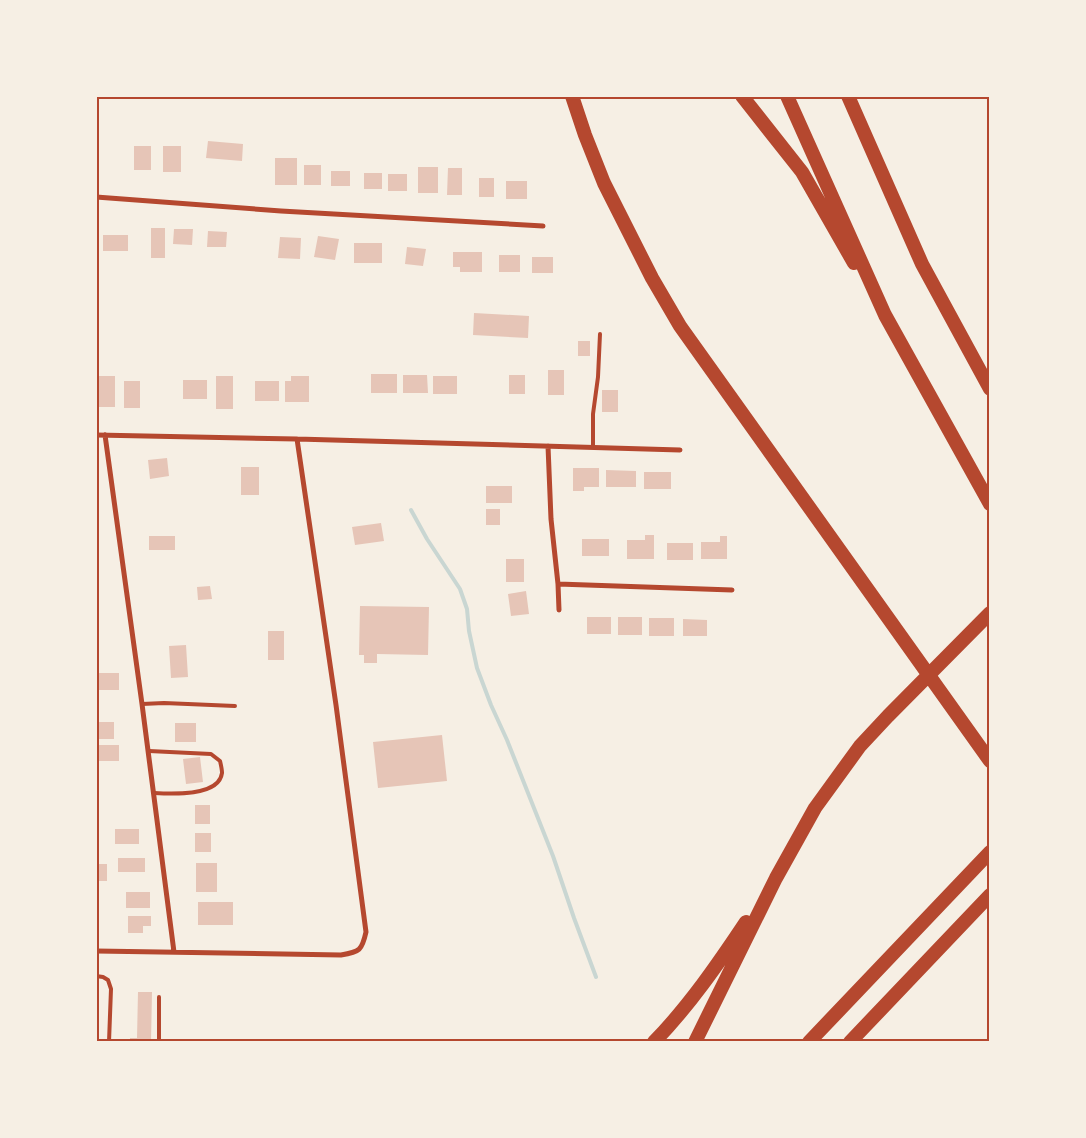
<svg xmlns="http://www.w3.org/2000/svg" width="1086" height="1138" viewBox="0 0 1086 1138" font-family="'Source Sans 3',sans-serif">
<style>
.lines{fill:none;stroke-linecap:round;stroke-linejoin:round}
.stream{stroke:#c9d6d2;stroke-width:4}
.building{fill:#e6c5b7}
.service{stroke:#b5482f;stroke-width:4}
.minor{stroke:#b5482f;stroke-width:5}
.motorway{stroke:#b5482f;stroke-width:14}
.neatline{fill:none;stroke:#b5482f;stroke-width:2}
</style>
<rect width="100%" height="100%" fill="#f6efe4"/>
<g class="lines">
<!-- stream -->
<path class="stream" d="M411,510L427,539L460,589L467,609L469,631L477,668L491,705L507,740L553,856L574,918L596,977"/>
</g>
<!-- building -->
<path class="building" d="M208,141L243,144L242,161L206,158Z
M134,146H151V170H134Z
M163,146H181V172H163Z
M275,158H297V185H275Z
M304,165H321V185H304Z
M418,167H438V193H418Z
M448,168H462V195H447Z
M331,171H350V186H331Z
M364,173H382V189H364Z
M388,174H407V191H388Z
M479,178H494V197H479Z
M506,181H527V199H506Z
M151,228H165V258H151Z
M174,229H193L192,245L173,244Z
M208,231L227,232L226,247H207Z
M103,235H128V251H103Z
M318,236L339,239L335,260L314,257Z
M280,237L301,238L300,259L278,258Z
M354,243H382V263H354Z
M407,247L426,249L423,266L405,264Z
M453,252H482V272H460V267H453Z
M499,255H520V272H499Z
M532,257H553V273H532Z
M474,313L529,316L528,338L473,335Z
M578,341H590V356H578Z
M548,370H564V395H548Z
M371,374H397V393H371Z
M403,375H427L428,393H403Z
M509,375H525V394H509Z
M99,376H115V407H99Z
M216,376H233V409H216Z
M291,376H309V402H285V381H291Z
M433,376H457V394H433Z
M183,380H207V399H183Z
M124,381H140V408H124Z
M255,381H279V401H255Z
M602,390H618V412H602Z
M167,458L169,476L150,479L148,460Z
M241,467H259V495H241Z
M573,468H599V487H584V491H573Z
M606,470L636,471V487H606Z
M644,472H671V489H644Z
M486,486H512V503H486Z
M486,509H500V525H486Z
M381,523L384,541L355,545L352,527Z
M645,535H654V559H627V540H645Z
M149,536H175V550H149Z
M720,536H727V559H701V542H720Z
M582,539H609V556H582Z
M667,543H693V560H667Z
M506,559H524V582H506Z
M210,586L212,599L198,600L197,587Z
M526,591L529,614L511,616L508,594Z
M360,606L429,607L428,655L377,654V663H364V655H359Z
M587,617H611V634H587Z
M618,617H642V635H618Z
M649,618H674V636H649Z
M683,619L707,620V636H683Z
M268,631H284V660H268Z
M186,645L188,677L171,678L169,646Z
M96,673H119V690H97Z
M96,722H114V739H96Z
M175,723H196V742H175Z
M442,735L447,781L378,788L373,742Z
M99,745H119V761H99Z
M200,757L203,782L186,784L183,759Z
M195,805H210V824H195Z
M115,829H139V844H115Z
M195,833H211V852H195Z
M118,858H145V872H118Z
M196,863H217V892H196Z
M96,864H107V881H96Z
M126,892H150V908H126Z
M198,902H233V925H198Z
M128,916H151V926H143V933H128Z
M138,992H152L151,1042H130V1038H137Z"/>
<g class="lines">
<!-- service -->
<path class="service" d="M593,447V414L598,377L600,334
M142,704L164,703L235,706
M149,751L211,754L220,761C221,765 222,770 222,773C219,797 171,794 154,793
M96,976L103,977L108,980L111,989L109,1042
M159,1042V997"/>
<!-- minor -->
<path class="minor" d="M96,197L281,211L543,226
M96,435L297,439L680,450
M105,435L142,704L174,952
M548,446L551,519L558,584L559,610
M558,584L732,590
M96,951L341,955C360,952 362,950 366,932L336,705L297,439"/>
<!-- motorway -->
<path class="motorway" d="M572,96L585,135L604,183L652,278L680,326L990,761
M742,96L802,172L854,263
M787,96L885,315L990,504
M848,96L922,264L990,389
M654,1042C689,1006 718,964 746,922
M695,1042L776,878L815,808L860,746L888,716L990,613
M809,1042L990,852
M850,1042L990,895"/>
</g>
<!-- border -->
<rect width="1086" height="1138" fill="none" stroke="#f6efe4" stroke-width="195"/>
<rect x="98" y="98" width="890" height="942" class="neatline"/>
</svg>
